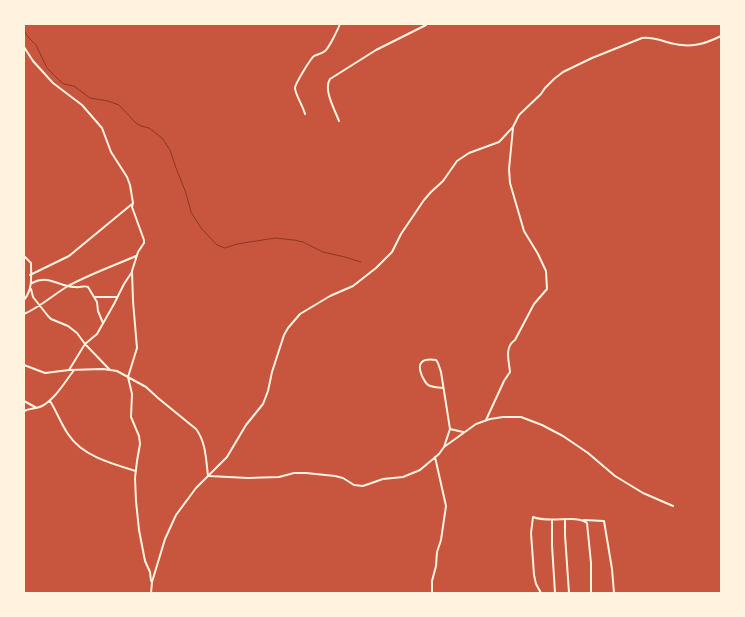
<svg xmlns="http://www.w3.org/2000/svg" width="745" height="617" viewBox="0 0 745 617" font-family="'Work Sans',sans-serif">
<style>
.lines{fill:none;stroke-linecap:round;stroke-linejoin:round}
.stream{stroke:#8f3625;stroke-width:1}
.minor{stroke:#fff3e0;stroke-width:2}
</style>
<rect width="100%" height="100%" fill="#c8553d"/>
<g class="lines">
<!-- stream -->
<path class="stream" d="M24,30L28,37L36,45L47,68L59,80L64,84L74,86L90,98L108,101L119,105L136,123L141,126L149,128L162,138L170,150L176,168L186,193L191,212L201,228L217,245L225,248L237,244L275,238L294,240L303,242L323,252L345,257L361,262"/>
<!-- minor -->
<path class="minor" d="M24,47L33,61L53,83L82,105L102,128L111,152L127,177L130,185L133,203L132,207L144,240V243L138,252L132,271L133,301L137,348L128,377L132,394L131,417L139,436L140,444L137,461L135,478L136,501L139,530L145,561L150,572L151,581
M305,114C303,106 295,94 295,88C295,84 311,58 314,56C317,54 322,54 325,51C329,48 338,29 340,24
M339,121C335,110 323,90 330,79L376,50L426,25V24
M24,256L31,263C31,277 33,289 24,300
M30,275L69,256L132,204
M32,283C49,274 59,287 76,287C80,288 84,285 88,287L97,302L98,311L103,323
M31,289L33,297L48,316L51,319L68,326L77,333L85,344L110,370
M94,297H116
M24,314C40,307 53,295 68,286C90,274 113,266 136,256
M24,365L45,373L69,370L85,344L97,334L114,304L124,284L132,272
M69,370L103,369L117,371L146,387L158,398L196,429C206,442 206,460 208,476
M443,388C438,387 431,388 427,384C425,382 423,378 422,376C416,362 423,358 436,360L438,363L441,372L450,429L444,447
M24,401L35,407
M50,401C57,412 61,424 68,434C82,456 112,464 136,471
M24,411C30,408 36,409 42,406C55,399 65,382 74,370
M486,420L504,381L510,372C509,361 504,347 515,340L534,304L547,289L546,271L538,254L524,231L510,183L509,169L513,128
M450,429L463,432
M209,476L248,478L279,477L294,473H306L335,476L343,478L354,485L363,486L383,479L403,477L420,470L439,454L444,447L476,424L490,419L503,417H521L542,425L563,436L588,453L615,476L643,493L673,506
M552,520V545L555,593
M565,520V535L569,593
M584,520L604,521L612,569L614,593
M151,593L152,582L165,539L176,515L196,488L227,457L246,425L263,404L268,391L272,372L284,335L288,328L300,314L330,296L353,286L376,268L392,252L401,234L424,200L431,192L443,181L457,161L469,153L499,142L513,127L519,115L541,94L545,88L554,79L563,72L592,58L642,38C652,37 660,40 670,43C689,48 703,45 721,36
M432,593V581L436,566L437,552L441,540L446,506L435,457
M541,593L536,584L534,575L531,533L533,517C550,524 576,514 587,523L591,563V593"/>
</g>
<!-- border -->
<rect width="745" height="617" fill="none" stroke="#fff3e0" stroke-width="50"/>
</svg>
